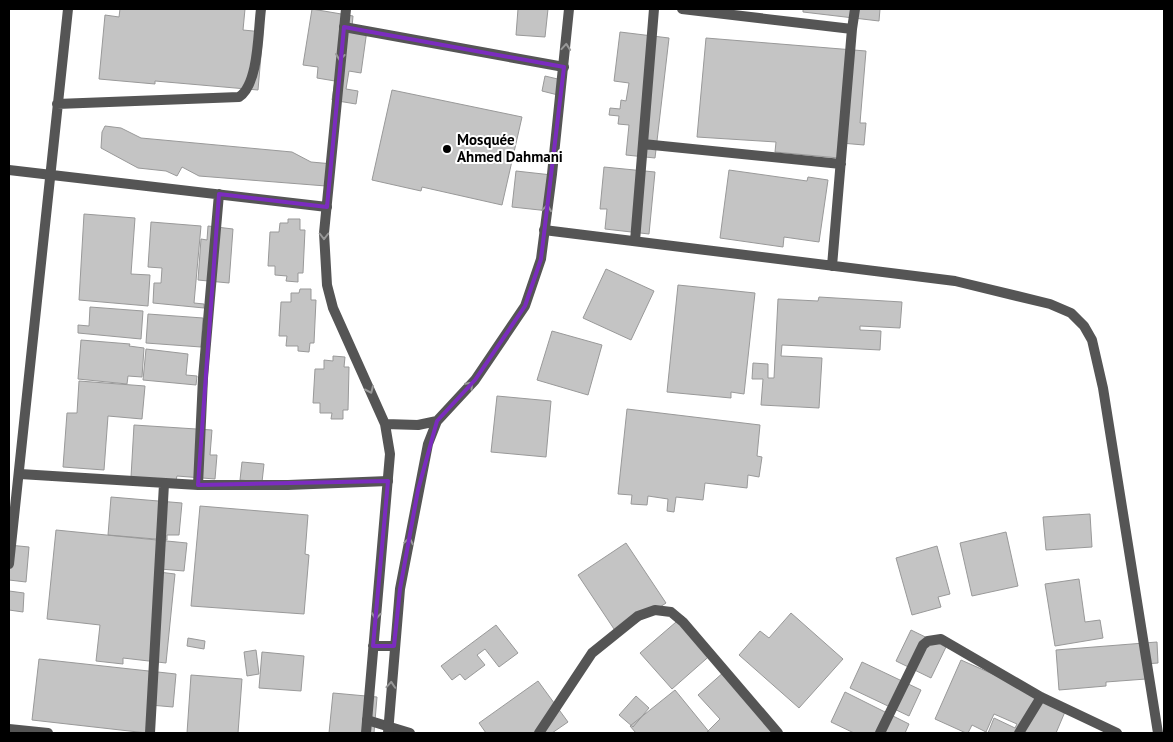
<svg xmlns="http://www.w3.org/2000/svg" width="1173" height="742" viewBox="0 0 1173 742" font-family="'PT Sans',sans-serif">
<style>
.building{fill:#c4c4c4;stroke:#999}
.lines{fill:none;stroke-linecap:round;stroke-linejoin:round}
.minor{stroke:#555;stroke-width:10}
.tertiary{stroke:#555;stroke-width:10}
.oneway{stroke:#999}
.marked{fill:none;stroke:#7b2cbf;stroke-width:4;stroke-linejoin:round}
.poi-dot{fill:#000;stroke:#fff;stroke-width:2}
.labels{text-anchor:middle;stroke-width:4;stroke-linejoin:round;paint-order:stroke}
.poi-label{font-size:15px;font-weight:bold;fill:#000;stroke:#fff;text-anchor:start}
</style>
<rect width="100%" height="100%" fill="#fff"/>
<!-- building -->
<path class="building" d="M120,9H245L243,30L263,32L258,90L155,81V84L99,79L105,15L119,17Z
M312,9L353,16L352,27L367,30L361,73L349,71L346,89L358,91L356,104L332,100L335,81L317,78L318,67L303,65Z
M518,9H548L545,37L516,35Z
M803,9H880L879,21L803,12Z
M620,32L669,38L655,158L626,155L629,125L618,124L619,116L609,115L610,108L620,109L621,100L626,101L629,83L614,81Z
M706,38L866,51L860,123H866L864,145L841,143L839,158L775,152L776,142L697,137Z
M545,76L562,80L558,95L542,91Z
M392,90L522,117L502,205L422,187L421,191L372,180Z
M105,126L121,128L141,138L292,152L311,162L333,164L326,186L199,176L182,167L177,176L166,171L138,168L101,148L102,132Z
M604,167L655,172L649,234L605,229L607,209H600Z
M729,170L807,181L808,177L828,180L819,242L784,237L783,247L720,238Z
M516,171L552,175L549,211L512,207Z
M84,214L135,218L131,274L150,275L148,306L79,300Z
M288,219H300V230H305L303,273H298V282L286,281L287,276L275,275V266H268L270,232H279L280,223H288Z
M151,222L201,226L194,303L204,304V308L153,303L154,283H161L162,268L148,267Z
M208,226L233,229L229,283L198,280L201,239L207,240Z
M606,269L654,291L631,340L583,318Z
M678,285L755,293L744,394L731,392V398L667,392Z
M300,289H311V300H316L314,343H310L309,352L298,351V346H286L287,336H279L281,302H291V293H299Z
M819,297L902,302L900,328L860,326V330L881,331L880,350L782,345L781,356L822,358L819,408L761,405L763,379H752L753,363L768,364V378H774L778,299L818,301Z
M90,307L143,311L141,339L78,333V325L89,326Z
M148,314L203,318L201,347L146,343Z
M552,331L602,345L588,395L537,380Z
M81,340L130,344L129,346L144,348L142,377L128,376L127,384L78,379Z
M146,349L188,354L186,375L197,376L196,385L143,380Z
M333,356L345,357L344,367H349L348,410H343V419H331L332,413H320V403H313L315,369H324V360L333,361Z
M79,381L145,386L142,419L108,416L104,470L63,467L67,413H77Z
M497,396L551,401L546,457L491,452Z
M627,409L760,425L757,456L762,457L759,477L748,475L747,488L705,483L703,500L676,497L674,512L667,511L668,499L648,496L647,505L631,504L632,495L618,494Z
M134,425L212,430L210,455H217L215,479L177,476L176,480L131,477Z
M242,462L264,464L262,482L240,480Z
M111,497L182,503L179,535H167V540L108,535Z
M200,506L308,515L305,554L309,555L304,614L191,606Z
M1090,514L1092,547L1046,550L1043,517Z
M56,530L187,543L184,571L160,569L159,572L175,574L166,663L123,658V664L96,661L100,625L47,619Z
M1006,532L1018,586L972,596L960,543Z
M626,543L666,603L618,635L578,575Z
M9,545L29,547L26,582L9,580Z
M937,546L950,594L938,597L941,607L912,615L896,558Z
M1079,579L1085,622L1100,620L1103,638L1055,646L1045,584Z
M9,591L24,593L23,612L9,610Z
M791,613L843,659L799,708L739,655L760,631L769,638Z
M683,616L714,652L672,689L640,653Z
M496,625L518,653L499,667L485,649L477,655L485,665L465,680L460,674L452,680L441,666Z
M911,630L946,647L931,678L896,661Z
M188,638L205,641L204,649L187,646Z
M1157,642L1158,663L1145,664L1146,679L1106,682V686L1059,690L1056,650Z
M256,650L259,674L247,676L244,652Z
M262,652L304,656L301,691L259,688Z
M39,659L176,674L173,707L150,705L147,733L32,720Z
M961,660L1067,707L1056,733H988L994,718L1015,728L1017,724L994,714L986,732L972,725L968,733H966L935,719Z
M862,662L921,690L909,716L850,688Z
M725,671L782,733H708L707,732L720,719L698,695Z
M191,675L242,679L238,733H187Z
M538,681L568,722L552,733H486L479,723Z
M675,690L710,733H636L630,726Z
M845,692L909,724L905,733H854L831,722Z
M333,693L377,697L374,733H329Z
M636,696L649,708L633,727L619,715Z"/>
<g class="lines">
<!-- minor -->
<path class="minor" d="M682,9L852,29L832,266
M344,27L564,67
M852,29L855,9
M57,104L239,97C259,84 258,31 261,9
M643,144L841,164
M9,170L327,207
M544,230L955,281L1050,304L1071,313L1084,326L1092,340L1103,388L1158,733
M635,241L654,9
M20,474L198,485H288L388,481
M198,485L203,378L219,194
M9,564L68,9
M367,720L410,733
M9,729L48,733
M150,733L164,484
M539,733L592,653L638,616L655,610L671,612L683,622L778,733
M880,733L923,645L928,641L941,639L1041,697L1117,733
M1019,733L1041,697"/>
<!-- tertiary -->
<path class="tertiary" d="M346,9L324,233L327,285L333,308L385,424L390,454L366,733
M385,424L418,425L437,421
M373,646H394
M388,733L400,589L428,444L437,421L475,380L525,306L541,259L552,174L569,9"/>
</g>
<!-- one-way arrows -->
<defs><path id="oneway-chevron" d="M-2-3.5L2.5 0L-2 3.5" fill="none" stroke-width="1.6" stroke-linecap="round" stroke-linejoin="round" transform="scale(1.25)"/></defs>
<g class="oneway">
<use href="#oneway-chevron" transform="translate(566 47) rotate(-85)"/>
<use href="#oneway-chevron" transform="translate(340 57) rotate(97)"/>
<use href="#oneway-chevron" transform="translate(547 208) rotate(-82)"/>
<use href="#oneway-chevron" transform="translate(324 236) rotate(90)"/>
<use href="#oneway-chevron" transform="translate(470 385) rotate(-47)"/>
<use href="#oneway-chevron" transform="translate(370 390) rotate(66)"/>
<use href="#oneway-chevron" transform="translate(409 541) rotate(-79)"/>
<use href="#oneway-chevron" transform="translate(376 616) rotate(95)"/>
<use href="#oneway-chevron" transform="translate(391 685) rotate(-86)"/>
</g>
<!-- marked area -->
<path class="marked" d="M344,27L564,67L541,259L525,306L475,380L437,421L418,490L400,589L394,646H373L388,481L198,485L219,194L327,207Z"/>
<!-- markers -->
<circle class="poi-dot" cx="447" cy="149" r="5"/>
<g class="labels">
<!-- poi labels -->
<g class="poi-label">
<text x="457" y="145">Mosquée<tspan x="457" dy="17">Ahmed Dahmani</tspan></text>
</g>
</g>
<!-- border -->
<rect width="1173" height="742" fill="none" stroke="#000000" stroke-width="20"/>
</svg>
